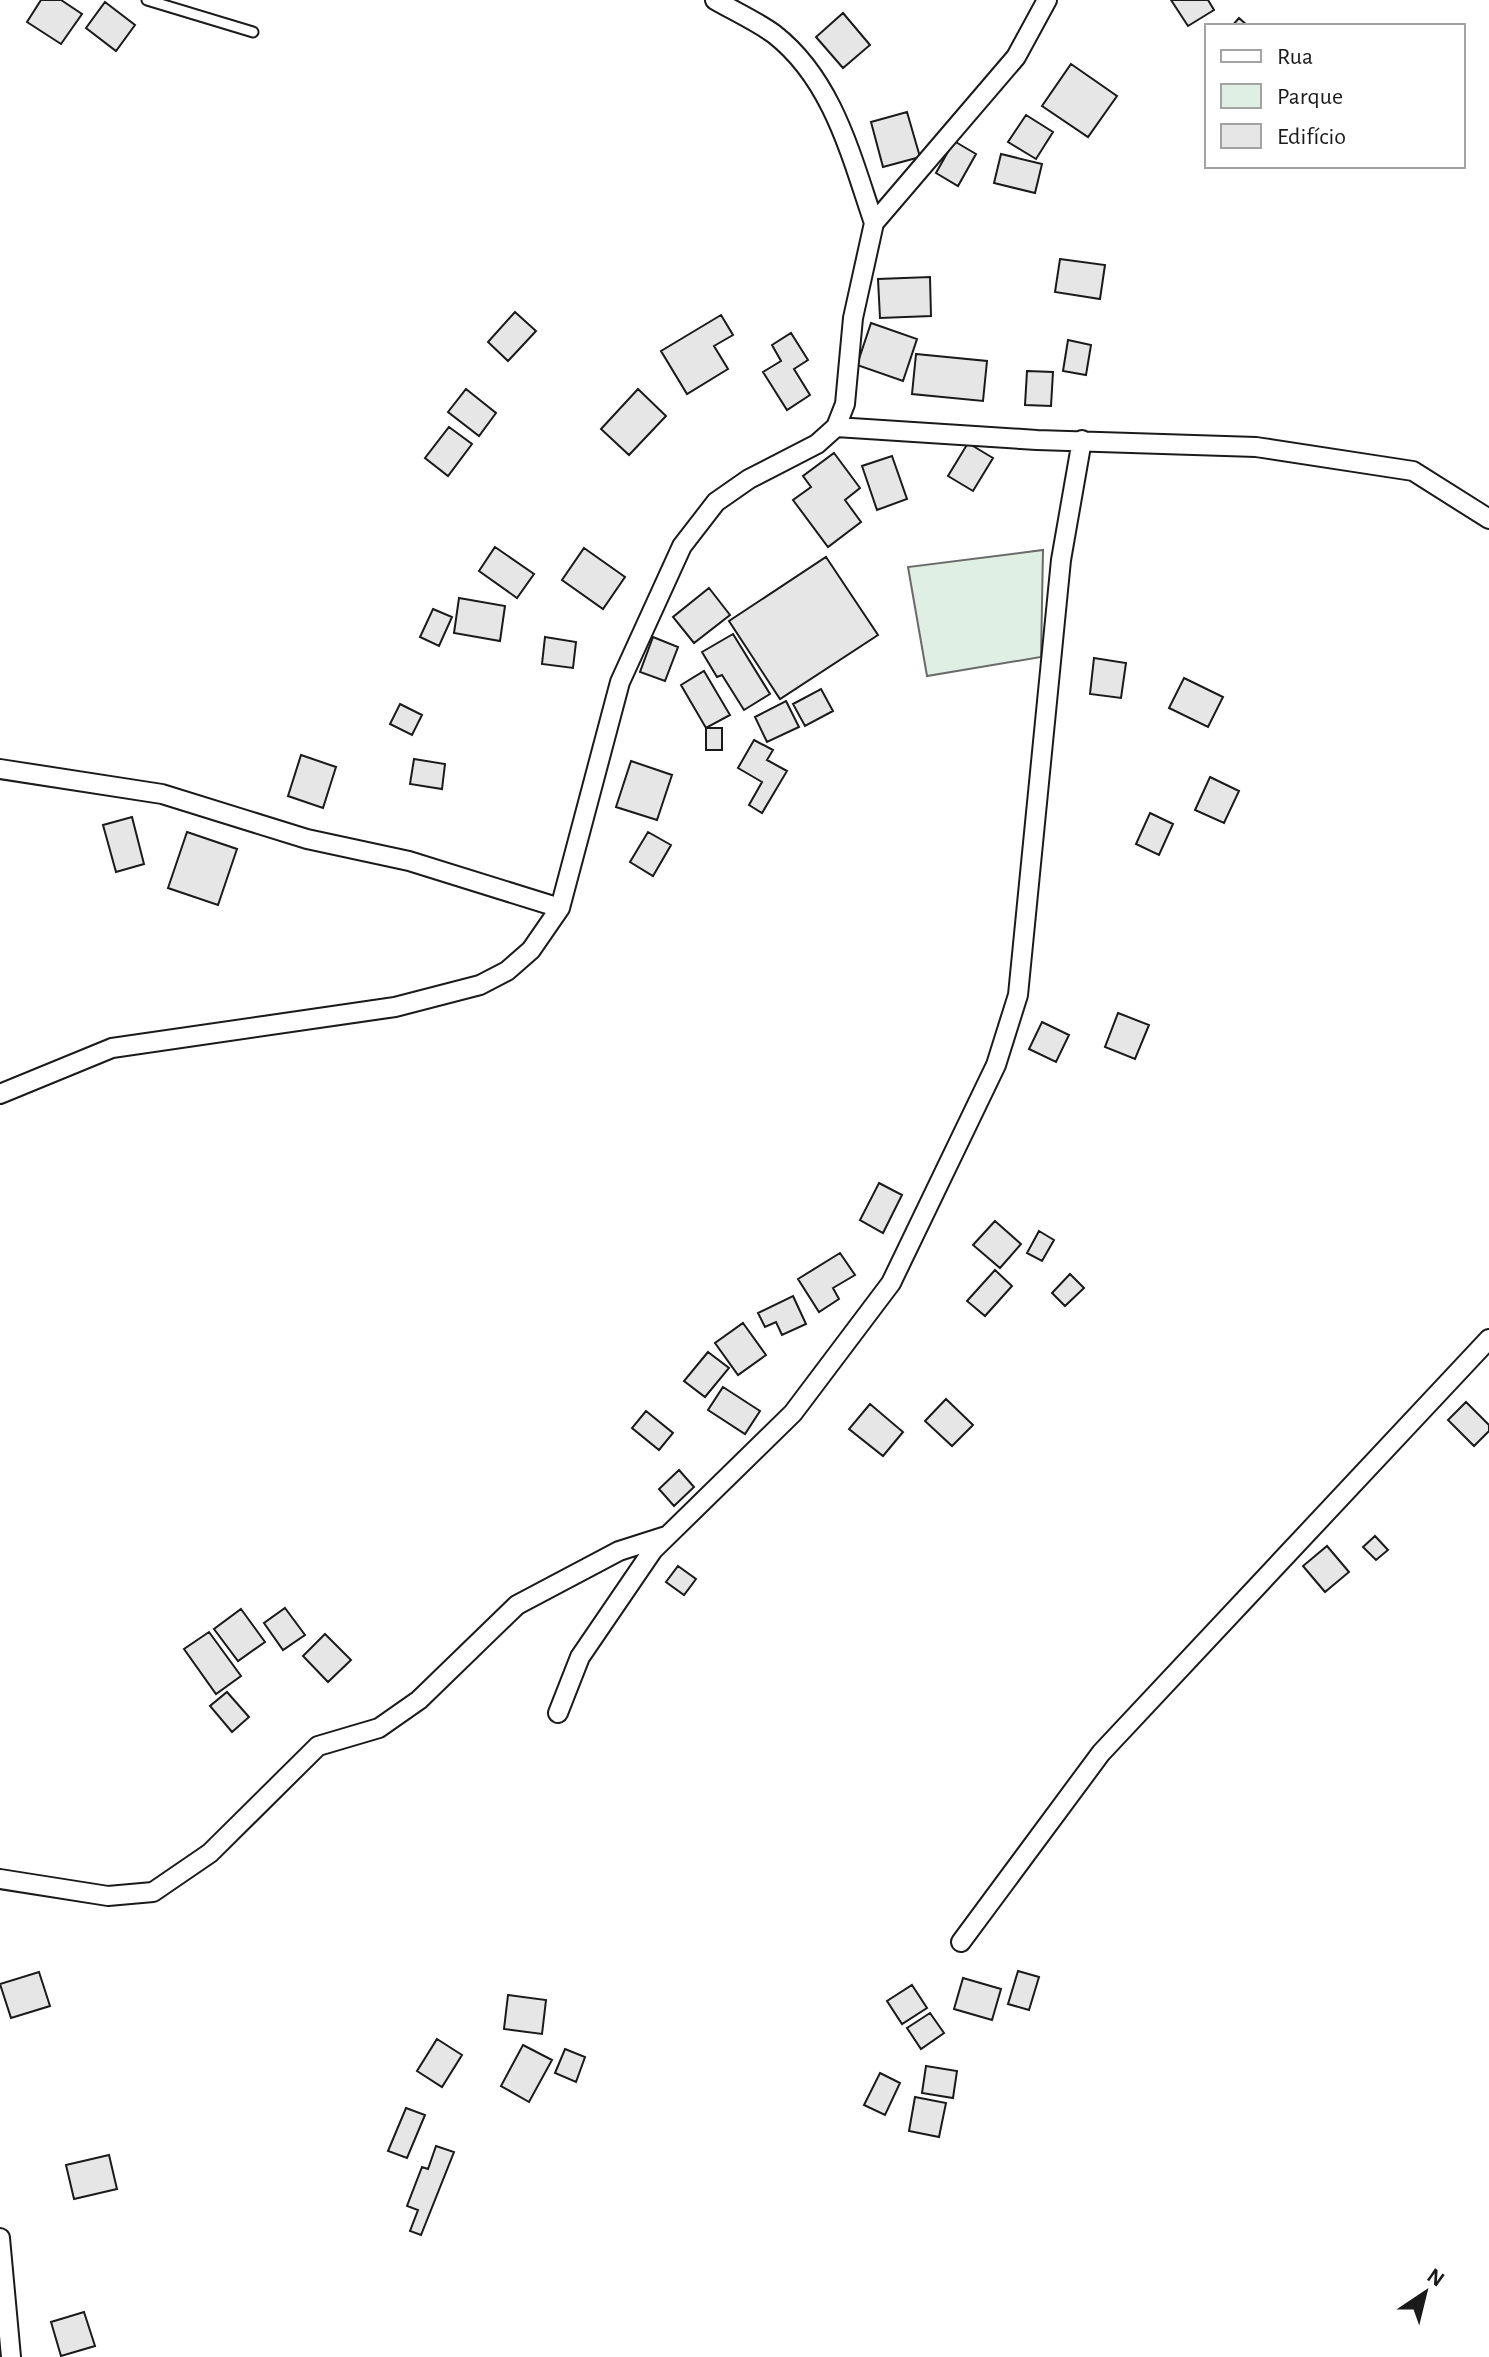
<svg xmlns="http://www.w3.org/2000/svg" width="1489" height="2357" viewBox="0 0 1489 2357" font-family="'Alegreya Sans',sans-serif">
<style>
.green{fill:#e0efe3;stroke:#6a6a6a;stroke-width:2}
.building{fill:#e6e6e6;stroke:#1a1a1a;stroke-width:2}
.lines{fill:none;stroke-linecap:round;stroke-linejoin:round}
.lane-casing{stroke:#1a1a1a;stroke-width:13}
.street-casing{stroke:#1a1a1a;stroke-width:22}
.lane{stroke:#fff;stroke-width:9}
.street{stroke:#fff;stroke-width:18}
</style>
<rect width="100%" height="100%" fill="#fff"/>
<!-- green -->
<path class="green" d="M1043,550L1041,657L927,676L908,567Z"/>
<!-- building -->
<path class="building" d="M41,0H61L82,14L61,44L27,22Z
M1171,0H1208L1214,10L1188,26Z
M105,2L135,25L116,51L86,28Z
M843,13L870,45L843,68L816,37Z
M1239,18L1248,26H1232Z
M1071,64L1117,96L1088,137L1042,106Z
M907,112L920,157L883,167L871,122Z
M1026,115L1053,132L1036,159L1008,142Z
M954,141L976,154L958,186L936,173Z
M1001,154L1042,164L1035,193L994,183Z
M1060,259L1105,265L1100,299L1055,292Z
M930,277L931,316L880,318L878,279Z
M515,312L536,331L508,361L488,342Z
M721,315L733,335L714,346L728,369L687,394L661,351Z
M871,323L917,339L903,381L857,365Z
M791,333L808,360L794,369L810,395L787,410L763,372L781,361L772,345Z
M1068,340L1091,345L1086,375L1063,371Z
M916,354L987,361L983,401L912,394Z
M1027,371L1053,372L1051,406L1025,405Z
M466,389L496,413L479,436L448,412Z
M638,389L666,416L629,455L601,429Z
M449,427L472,444L448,476L425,458Z
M968,443L993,458L973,491L948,476Z
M834,453L860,488L845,500L861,522L828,547L793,500L811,487L803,476Z
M892,456L907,499L877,510L862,466Z
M495,547L534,574L517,598L479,571Z
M584,548L625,577L603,609L562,580Z
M826,557L878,635L780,699L729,621Z
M709,588L730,615L694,643L673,617Z
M459,598L505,606L500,641L454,633Z
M433,609L452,617L439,646L420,637Z
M733,634L770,694L744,710L722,675L717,677L702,652Z
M545,637L576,642L573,668L542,664Z
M653,637L678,647L665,681L640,672Z
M1094,658L1126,663L1121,698L1090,694Z
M704,671L730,715L706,728L681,685Z
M1184,678L1223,697L1208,727L1169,708Z
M821,689L833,711L805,726L793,704Z
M786,701L799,727L767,742L755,717Z
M400,704L422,715L412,735L390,724Z
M706,728H722V750H706Z
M754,740L773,750L767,760L787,771L762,813L749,805L762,782L738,768Z
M301,755L336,767L323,808L288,796Z
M414,759L445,764L442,789L410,784Z
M631,761L672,775L657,820L616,807Z
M1210,777L1239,791L1224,823L1195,810Z
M1150,813L1173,824L1159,855L1136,844Z
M132,817L144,864L116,872L103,825Z
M187,832L237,849L218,905L168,888Z
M648,832L671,845L653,876L630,862Z
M1118,1013L1149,1025L1135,1059L1105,1047Z
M1042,1022L1069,1035L1056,1062L1029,1049Z
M879,1183L902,1195L883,1233L860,1220Z
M995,1221L1021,1244L1000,1268L973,1245Z
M1039,1231L1054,1240L1042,1261L1027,1253Z
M840,1253L855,1275L833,1288L839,1299L819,1312L798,1279Z
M995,1270L1012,1286L985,1316L967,1301Z
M1070,1274L1084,1288L1065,1306L1052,1293Z
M793,1296L806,1324L782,1335L776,1322L765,1327L758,1313Z
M743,1323L766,1355L738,1375L715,1343Z
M708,1352L729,1368L705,1397L684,1381Z
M723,1387L760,1411L745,1434L708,1410Z
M946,1399L973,1425L952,1446L925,1421Z
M1466,1402L1489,1425V1431L1474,1446L1448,1420Z
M870,1404L903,1432L883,1456L849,1429Z
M646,1411L673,1433L659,1450L632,1428Z
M679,1470L694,1487L674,1506L659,1489Z
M1375,1536L1388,1550L1376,1560L1363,1547Z
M1327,1546L1349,1572L1325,1592L1303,1566Z
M678,1566L696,1579L684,1595L666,1582Z
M285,1608L305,1635L283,1650L264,1623Z
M241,1609L265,1642L238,1661L214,1629Z
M209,1632L241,1676L216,1694L184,1649Z
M325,1634L351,1660L328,1682L303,1656Z
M227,1692L249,1717L232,1732L210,1706Z
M1018,1971L1039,1977L1029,2010L1008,2004Z
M39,1972L50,2006L11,2018L0,1984Z
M963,1978L1001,1989L992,2020L954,2009Z
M912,1985L927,2008L902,2024L887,2001Z
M508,1995L546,2000L542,2034L504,2029Z
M930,2013L944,2033L921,2049L907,2028Z
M437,2039L462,2055L442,2087L417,2071Z
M523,2045L552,2060L529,2102L501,2086Z
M565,2049L585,2057L576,2082L555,2073Z
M926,2066L957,2071L953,2098L922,2093Z
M880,2073L900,2083L885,2115L864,2105Z
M915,2097L946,2103L939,2137L909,2131Z
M406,2108L425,2115L407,2158L388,2151Z
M436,2146L454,2152L421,2235L410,2231L418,2210L407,2206L422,2167L428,2169Z
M109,2155L117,2189L74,2199L66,2165Z
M84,2312L95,2346L61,2356L51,2322Z"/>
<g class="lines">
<defs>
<path id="lane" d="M147,0L253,32"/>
<path id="street" d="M715,0C734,11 756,21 774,34C833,80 851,156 874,223
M836,427L1037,440L1256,447L1413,471L1489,519
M0,769L162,794L307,839L409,861L560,908
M0,1094L112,1048L395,1007L480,985L507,971L531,950L560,908L620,682L682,546L716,502L749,479L817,444L836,427L845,404L853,318L874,223L1016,57L1047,0
M558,1713L580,1657L653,1550L793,1413L891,1283L996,1065L1018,995L1061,560L1082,440
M0,1879L108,1896L153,1892L210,1853L318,1746L379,1728L419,1700L517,1605L619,1551L666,1536
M961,1942L1101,1753L1489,1339
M0,2238L11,2357"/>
</defs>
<!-- lane casing -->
<use href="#lane" class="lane-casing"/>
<!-- street casing -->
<use href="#street" class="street-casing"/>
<!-- lane -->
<use href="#lane" class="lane"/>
<!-- street -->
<use href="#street" class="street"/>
</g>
<!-- legend -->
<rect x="1205" y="24" width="260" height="144" fill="#ffffff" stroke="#a3a3a3" stroke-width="2"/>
<rect x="1221" y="50" width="40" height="12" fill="#ffffff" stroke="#a3a3a3" stroke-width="2"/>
<text x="1277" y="64" font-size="24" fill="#1a1a1a">Rua</text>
<rect x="1221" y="84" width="40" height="24" fill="#e0efe3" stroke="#a3a3a3" stroke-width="2"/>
<text x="1277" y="104" font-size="24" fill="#1a1a1a">Parque</text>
<rect x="1221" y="124" width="40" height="24" fill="#e6e6e6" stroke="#a3a3a3" stroke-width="2"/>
<text x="1277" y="144" font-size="24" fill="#1a1a1a">Edifício</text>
<!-- north arrow -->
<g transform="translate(1425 2293) rotate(35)" stroke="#ffffff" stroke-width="6" paint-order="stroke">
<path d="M0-6L14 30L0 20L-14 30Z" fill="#1a1a1a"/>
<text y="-12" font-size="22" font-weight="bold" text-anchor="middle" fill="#1a1a1a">N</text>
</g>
</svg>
